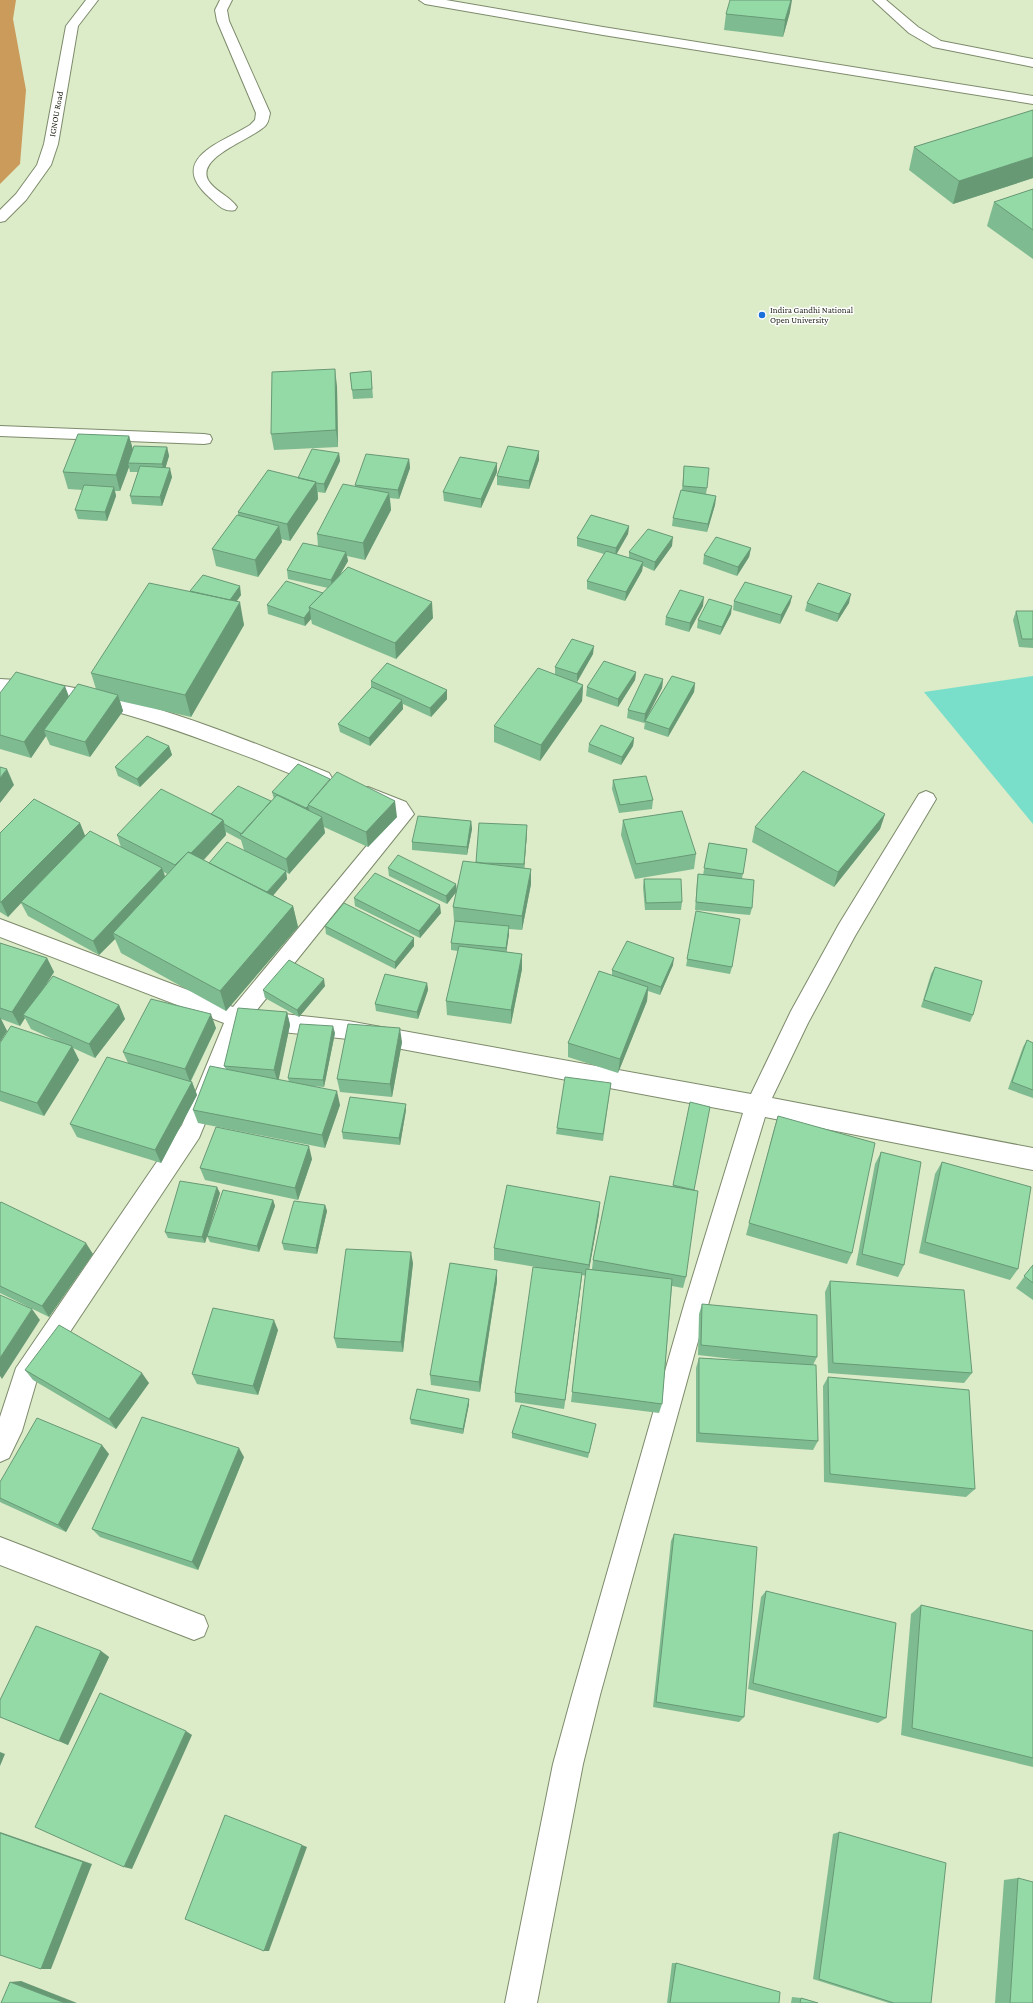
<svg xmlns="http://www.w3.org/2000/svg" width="1033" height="2003" viewBox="0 0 1033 2003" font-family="'Crimson Pro',serif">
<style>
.forest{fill:#ca9b5a}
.water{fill:#7adfca}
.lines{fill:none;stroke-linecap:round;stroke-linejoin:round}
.service-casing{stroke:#7d8b6b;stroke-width:2}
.minor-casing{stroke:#7d8b6b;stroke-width:2}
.tertiary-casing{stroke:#7d8b6b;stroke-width:2}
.service{fill:#fff;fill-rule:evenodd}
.minor{fill:#fff;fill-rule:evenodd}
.tertiary{fill:#fff;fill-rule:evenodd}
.wall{fill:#7fbb90;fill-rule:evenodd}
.shaded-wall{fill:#689975}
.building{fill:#94daa7;stroke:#689975}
.poi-dot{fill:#1b70da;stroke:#fff;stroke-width:1.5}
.labels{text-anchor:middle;stroke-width:3;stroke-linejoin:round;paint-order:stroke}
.far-street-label{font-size:9px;fill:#23281b;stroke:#fff}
.far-poi-label{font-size:9px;fill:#23281b;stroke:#fff;text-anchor:start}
</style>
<rect width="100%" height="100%" fill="#dcebc8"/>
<!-- forest -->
<path class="forest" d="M0,0H16L13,19L26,90L20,164L0,184Z"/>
<!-- water -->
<path class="water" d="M1033,676V824L924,692Z"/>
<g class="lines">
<defs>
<path id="service" d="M220,0H232L227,10L229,21L270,113C269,117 269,121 266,125C254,139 196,156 208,180C214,191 230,196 237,207L235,210C224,213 217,204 209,197C167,159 221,143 250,125L255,120L256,113L217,21L215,10Z
M419,0H446L603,27L1033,96V104L603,35L425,4Z"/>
<path id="minor" d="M873,0H886L918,27L941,41L1033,59V67L933,47L909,33Z
M0,426L204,434L210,435L212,439L210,443L204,444L0,436Z
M0,679C110,683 227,732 329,773L332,778L329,783L322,785C299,778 277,768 254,759C172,728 89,696 0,693Z
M368,787L406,802L414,814L256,1011L348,1021L751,1094L791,1011L839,924L919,794L926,791L933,794L936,799L855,936L808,1023L772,1098L1033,1148V1170L765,1117L708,1305L600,1695L583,1764L537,2003H505L553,1764L572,1695L684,1305L743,1113L348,1039L244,1028L199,1138L36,1383L22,1431L9,1458L0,1462V1417L16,1368L182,1125L224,1023L0,937V919L233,1007L393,814L361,800L358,795L361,790Z
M0,1537L204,1616L208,1626L204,1636L194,1640L0,1565Z"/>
<path id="tertiary" d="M86,0H98L78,26L58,144L51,165L26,200L5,221L0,222V210L16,194L37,165L44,144L66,26Z"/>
</defs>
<!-- service casing -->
<use href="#service" class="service-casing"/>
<!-- minor casing -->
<use href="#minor" class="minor-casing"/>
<!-- tertiary casing -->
<use href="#tertiary" class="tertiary-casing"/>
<!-- service -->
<use href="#service" class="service"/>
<!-- minor -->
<use href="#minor" class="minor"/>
<!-- tertiary -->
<use href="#tertiary" class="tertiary"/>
</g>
<!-- wall -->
<path class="wall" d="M790,12L783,37L724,30L726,14Z
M1033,110V178L953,204L909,170L914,147Z
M1033,189V259L987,226L994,202Z
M371,371L373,398L353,399L350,373Z
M337,386L338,447L274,450L271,434Z
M129,436L133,450L167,447L169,456L165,468L172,477L162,506L132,504L130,496L138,472H130L129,467L120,491H115L116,496L107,521L78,519L75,510L83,490L68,489L63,472Z
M339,453L340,461L325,493L318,492V499L290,541L281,539L282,542L258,577L216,566L212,549L238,515V512L298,478Z
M409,459L410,468L399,499L390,498L391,510L365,560L347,556L348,561L339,577L433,618L396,659L312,624L311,619L305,626L268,614L267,605L323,593L328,588L288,579L287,570L318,546L317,534L355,487V485Z
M539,460L529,489L497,485V476Z
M684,466L707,488L706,494L716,496L715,505L707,532L672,526L673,518L682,490Z
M497,472L481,508L444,501L443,492Z
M629,526L628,534L616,554L629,558V552L672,546L654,571L643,566L642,571L625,601L587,589V581L604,554L577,546V538Z
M751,548L749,557L737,576L703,564L704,555Z
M190,591L241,595L237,601L244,625L191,717L120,701L123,711L90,757L50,745L46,736L31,758L0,749V693L69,697L96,689L91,673Z
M792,596L790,604L780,624L733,610L734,601Z
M807,603H849L837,622L805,611Z
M703,606L689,632L665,625L666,617Z
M1016,611H1033V648L1019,647L1013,620Z
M731,614L720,635L697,628L698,620Z
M593,654L577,682L583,685L582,701L540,761L494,742V726L555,674V667Z
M636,672L635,680L618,707L586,696L587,687Z
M663,679L662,688L647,717L695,683L694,692L668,737L644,729L645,722L644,723L627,718L628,710Z
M371,681L447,699L431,717L403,704V709L370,746L340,732L338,724L371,688Z
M634,738L633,746L621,765L588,752L589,744Z
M169,746L172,755L140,787L118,776L115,767Z
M613,780L653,800L652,809L619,813L612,789Z
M272,792L397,817L368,847L324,827L325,833L289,874L286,872L287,879L273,895L293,906L298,927L226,1011L121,953L115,939L99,955L28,916L21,903L8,917L0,912V833L80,823L85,836L121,847L117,835L211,814L271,801L274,799ZM226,832L241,840L244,850L209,863L204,860L226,835ZM164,872L167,874L165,876Z
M885,814L880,829L834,887L752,842L755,827Z
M623,820L696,854L694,869L635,879L621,835Z
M471,821L472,829L467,855L412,850V842Z
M527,833L524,868L531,884L522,930L509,929V934L506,952L522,954V969L511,1024L447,1015L446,1001L458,951L451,950V943L455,922L454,921L453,907L456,892L447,904L389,876L388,868L457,890L476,862Z
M709,843L747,849L742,879L752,908L750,915L695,910L697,882L698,874L703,875Z
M644,879L682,902L681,910H645L643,887Z
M354,898L441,913L420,938L355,906Z
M696,911L732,967L730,974L686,966Z
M325,926L414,938V946L395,969L326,934Z
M0,943L47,958L54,972L42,991L119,1005L125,1019L95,1058L73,1048L79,1060L44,1116L0,1101V1043L59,1042L31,1029L25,1018L20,1026L1,1019L7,1031L0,1042Z
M673,965L660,995L648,991L647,1001L618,1073L568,1057V1043L612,975V970Z
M935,967L973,1015L970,1022L921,1007L931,974Z
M427,983L428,990L418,1019L376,1011L375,1004Z
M325,986L299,1017L265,998L263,990Z
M287,1012L290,1025L278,1080L289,1082L288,1078L335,1033L324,1087L311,1086L340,1105L325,1148L198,1123L193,1110L226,1069L224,1066Z
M216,1028L191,1081L192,1082L197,1095L161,1163L77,1137L70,1124L128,1063L123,1052Z
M1027,1040L1033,1043V1098L1008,1089L1023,1047Z
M402,1042L392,1097L340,1092L337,1079Z
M611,1083L603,1141L556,1134L557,1128Z
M406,1110L400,1145L343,1139L342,1132Z
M778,1116L852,1253L847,1264L746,1235L774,1129Z
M881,1152L904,1265L898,1277L856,1265L875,1164Z
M312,1159L298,1200L205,1180L200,1168Z
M942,1162L1018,1269L1010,1280L919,1253L935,1174Z
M673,1185L694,1190L686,1277L683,1288L672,1286L662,1404L659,1413L571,1402L586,1276L582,1275L564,1409L515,1402V1393L536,1267L494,1260V1248L599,1214L589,1269H592L593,1260L672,1187Z
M220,1193L205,1243L168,1238L165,1232Z
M273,1200L275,1206L259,1252L210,1242L207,1236Z
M0,1203L93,1254L49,1317L0,1293Z
M325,1205L327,1211L317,1254L284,1250L282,1243Z
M413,1263L403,1352L337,1348L334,1338Z
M1033,1265V1300L1016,1288Z
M497,1281L480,1392L431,1385L430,1375Z
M830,1281L972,1373L964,1383L828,1373L825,1292Z
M702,1304L817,1357L813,1365L818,1441L813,1450L696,1442V1368L699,1358L750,1361L698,1355L699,1314Z
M278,1330L258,1395L197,1384L192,1374Z
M25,1370L149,1383L116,1429L33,1380Z
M828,1377L975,1489L966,1497L824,1482L823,1386Z
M469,1399V1404L463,1434L411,1424L410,1419Z
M595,1429L588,1458L512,1438V1433Z
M109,1454L66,1532L2,1503L0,1502V1482Z
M244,1457L198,1570L100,1537L92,1529Z
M674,1534L744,1717L739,1722L653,1707L671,1541Z
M766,1591L886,1718L878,1723L748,1689L761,1597Z
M921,1605L1033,1631V1767L901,1735L911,1614Z
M101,1651L109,1657L68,1745L0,1717V1700Z
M839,1832L931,2003H889L813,1979L833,1834Z
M1018,1878L1033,2003H995L1004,1880Z
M672,1963H676L779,2003H667Z
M792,1997L801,1998L818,2003H791Z"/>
<!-- shaded-wall -->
<path class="shaded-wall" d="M791,0H792L790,12L783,37L785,20Z
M1033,157V178L953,204L959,181Z
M335,369L337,386L338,447L336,430Z
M129,436L134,453L128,463L129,467L120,491L116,475Z
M167,447L169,456L164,473L162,464Z
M539,451V460L529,489V481Z
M339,453L340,461L325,493L324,484Z
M409,459L410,468L399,499L398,490Z
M497,463V472L481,508V499Z
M170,468L172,477L162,506L160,497Z
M316,482L318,499L290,541L287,524Z
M114,487L116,496L107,521L105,512Z
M389,493L391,510L365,560L363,543Z
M716,496L715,505L707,532L708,524Z
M279,526L282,542L258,577L255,560Z
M629,526L628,534L615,557L616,548Z
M673,537L672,546L654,571L655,562Z
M751,548L749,557L737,576L738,567Z
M346,552L348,561L332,588L331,580Z
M643,562L642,571L625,601L626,592Z
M240,586L241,595L224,618L222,609Z
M851,594L849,603L837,622L839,614Z
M792,596L790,604L780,624L781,615Z
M704,597L703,606L689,632L690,623Z
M240,602L244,625L191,717L185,695Z
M432,602L433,618L396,659L395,643Z
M732,606L731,614L720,635L722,627Z
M310,610L311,619L305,626L304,618Z
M594,646L593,654L577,682V674Z
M636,672L635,680L618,707V699Z
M663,679L662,688L644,723L645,714Z
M695,683L694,692L668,737L669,729Z
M583,685L582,701L540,761L541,745Z
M65,686L71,702L44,730L46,736L31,758L24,742Z
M447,690V699L431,717L430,708Z
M118,695L123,711L90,757L85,742Z
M402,700L403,709L370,746L369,738Z
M634,738L633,746L621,765L622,757Z
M169,746L172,755L140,787L137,779Z
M7,769L14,785L0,803V778Z
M395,801L397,817L368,847L366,832Z
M308,806L310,814L308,816L306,808Z
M885,814L880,829L834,887L838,872Z
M322,817L325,833L289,874L286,859Z
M223,820L226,835L183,882L178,867Z
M471,821L472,829L467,855V847Z
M80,823L86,838L21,902V903L8,917L1,902Z
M527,825V833L524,872V864Z
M162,868L167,883L113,933L115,939L99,955L93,941Z
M531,869V884L522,930V916Z
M286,871L287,879L266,904L264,896Z
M456,884L457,891L447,904L446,896Z
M440,905L441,913L420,938L419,931Z
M293,906L298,927L226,1011L220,991Z
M509,926V934L506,955V948Z
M414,938V946L395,969V962Z
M522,954V969L511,1024V1010Z
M47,958L54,972L26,1016L23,1015L25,1018L20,1026L12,1012Z
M674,958L673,965L660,995L661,987Z
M324,979L325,986L299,1017L297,1010Z
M427,983L428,990L418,1019L417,1012Z
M648,987L647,1001L618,1073L620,1059Z
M119,1005L125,1019L95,1058L89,1044Z
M287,1012L290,1025L278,1083L274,1070Z
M211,1014L216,1028L190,1082L185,1069Z
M0,1017L7,1031L0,1042Z
M333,1026L335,1033L324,1087L323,1080Z
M400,1028L402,1042L392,1097L390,1084Z
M72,1046L79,1060L44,1116L37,1103Z
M192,1082L197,1095L161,1163L155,1150Z
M337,1091L340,1105L325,1148L322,1135Z
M406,1104V1110L400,1145L399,1138Z
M309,1146L312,1159L298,1200L295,1188Z
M217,1187L220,1193L205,1243L202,1237Z
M273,1200L275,1206L259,1252L257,1246Z
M600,1202L599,1214L588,1276L589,1265Z
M325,1205L327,1211L317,1254L316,1248Z
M86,1243L93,1254L49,1317L42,1306Z
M411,1252L413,1263L403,1352L401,1342Z
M497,1270V1281L480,1392L479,1382Z
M582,1273L581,1284L564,1409L565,1400Z
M32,1309L40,1320L2,1379L0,1376V1358Z
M274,1320L278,1330L258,1395L253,1386Z
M142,1373L149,1383L116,1429L109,1419Z
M469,1399V1404L463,1434V1429Z
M102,1445L109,1454L66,1532L58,1525Z
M239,1448L244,1457L198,1570L192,1562Z
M101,1651L109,1657L68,1745L59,1741Z
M186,1731L192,1735L132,1869L124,1867Z
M0,1752L5,1754L0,1766Z
M0,1832L92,1864L51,1969H41Z
M302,1845L307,1847L269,1951H264Z
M21,1981L77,2003H65L10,1982Z"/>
<!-- building -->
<path class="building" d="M730,0H791L785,20L726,14Z
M1033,110V157L959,181L914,147Z
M1033,189V230L994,202Z
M335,369L336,430L271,434L272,372Z
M371,371L372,389L352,390L350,373Z
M78,434L129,436L116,475L63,472Z
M134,446L167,447L162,464L128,463Z
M508,446L539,451L529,481L497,476Z
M312,449L339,453L324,484L316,483V482L298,478Z
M366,454L409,459L398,490L355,485Z
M460,457L497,463L481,499L443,492Z
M140,466L170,468L160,497L130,496Z
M684,466L709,468L707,488L683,486Z
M268,470L316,482L287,524L238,512Z
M343,484L389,493L363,543L317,534Z
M84,485L114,487L105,512L75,510Z
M681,490L716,496L708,524L673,518Z
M237,515L279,526L255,560L212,549Z
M591,515L629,526L616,548L577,538Z
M648,529L673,537L655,562L629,552Z
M716,537L751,548L738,567L704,555Z
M303,543L346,552L331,580L287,570Z
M606,551L643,562L626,592L587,581Z
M348,567L432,602L395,643L309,607Z
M203,575L240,586L230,600L190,591Z
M286,581L323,593L309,607L310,610L304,618L267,605Z
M745,582L792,596L781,615L734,601Z
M149,583L240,602L185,695L91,673Z
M818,583L851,594L839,614L807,603Z
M680,590L704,597L690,623L666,617Z
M709,599L732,606L722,627L698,620Z
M1016,611H1033V639H1022Z
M572,639L594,646L577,674L555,667Z
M604,661L636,672L618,699L587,687Z
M387,663L447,690L430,708L371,681Z
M538,668L583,685L541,745L494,726Z
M16,672L65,686L24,742L0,735V693Z
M645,674L663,679L645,714L628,710Z
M672,676L695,683L669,729L645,721Z
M78,684L118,695L85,742L44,730Z
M372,687L402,700L369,738L338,724Z
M601,725L634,738L622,757L589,744Z
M147,736L169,746L137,779L115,767Z
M298,764L330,779L308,805H309L306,808L272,792Z
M0,767L7,769L0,778Z
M803,771L885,814L838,872L755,827Z
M337,772L395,801L366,832L308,805Z
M646,776L653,800L620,805L613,780Z
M238,786L271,801L242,834L224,824L223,820L211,814Z
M161,789L223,820L191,853L188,852L175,865L117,835Z
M277,795L322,817L286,859L240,835Z
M34,799L80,823L1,902H0V833Z
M682,811L696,854L636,864L623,820Z
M418,816L471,821L467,847L412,842Z
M479,823L527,825L524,864L483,863L476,862Z
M90,831L162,868L93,941L21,902Z
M227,842L286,871L267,892L209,863Z
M709,843L747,849L743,874L704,868Z
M188,852L293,906L220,991L113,933Z
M398,855L456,884L446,896L388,868Z
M463,861L531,869L522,916L453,907Z
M375,873L440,905L419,931L354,898Z
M698,874L754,880L752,908L696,902Z
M644,879H681L682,902L646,903Z
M344,903L414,938L395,962L325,926Z
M696,911L740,919L732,967L687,959Z
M455,921L509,926L506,948L451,943Z
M627,941L674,958L661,987L612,970Z
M0,943L47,958L12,1012L0,1008Z
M459,946L522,954L511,1010L446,1001Z
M289,960L324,979L297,1010L263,990Z
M935,967L982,981L973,1015L924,1000Z
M599,971L648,987L620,1059L568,1043Z
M385,974L427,983L417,1012L375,1004Z
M53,976L119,1005L89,1044L23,1015Z
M151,999L211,1014L185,1069L123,1052Z
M238,1008L287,1012L274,1070L224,1066Z
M300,1024L333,1026L323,1080L288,1078Z
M348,1024L400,1028L390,1084L337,1079Z
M11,1026L72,1046L37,1103L0,1091V1043Z
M1027,1040L1033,1043V1090L1012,1082Z
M107,1057L192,1082L155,1150L70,1124Z
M210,1066L337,1091L322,1135L193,1110Z
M565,1077L611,1083L603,1134L557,1128Z
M350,1097L406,1104L399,1138L342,1132Z
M690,1102L710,1107L694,1190L673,1185Z
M778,1116L875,1143L852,1253L749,1223Z
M216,1127L309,1146L295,1188L200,1168Z
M881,1152L921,1162L904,1265L862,1254Z
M942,1162L1031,1187L1018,1269L925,1242Z
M610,1176L698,1191L686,1277L593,1260Z
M180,1181L217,1187L202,1237L165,1232Z
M507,1185L600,1202L589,1265L494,1248Z
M223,1190L273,1200L257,1246L207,1236Z
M294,1201L325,1205L316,1248L282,1243Z
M1,1202L86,1243L42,1306L0,1286V1203Z
M346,1249L411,1252L401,1342L334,1338Z
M450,1263L497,1270L479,1382L430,1375Z
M1033,1265V1283L1024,1276Z
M533,1267L582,1273L565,1400L515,1393Z
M586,1269L672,1279L662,1404L572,1392Z
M830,1281L964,1290L972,1373L833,1363Z
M0,1295L32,1309L0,1358Z
M702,1304L817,1315V1357L701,1345Z
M213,1308L274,1320L253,1386L192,1374Z
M59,1325L142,1373L109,1419L25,1370Z
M699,1358L816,1365L818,1441L699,1433Z
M828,1377L969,1390L975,1489L830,1474Z
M417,1389L469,1399L463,1429L410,1419Z
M521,1405L596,1424L589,1453L512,1433Z
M142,1417L239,1448L192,1562L92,1529Z
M37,1418L102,1445L58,1525L0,1498V1482Z
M674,1534L757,1547L744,1717L656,1702Z
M766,1591L896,1623L886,1718L753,1683Z
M921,1605L1033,1631V1758L912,1728Z
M36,1626L101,1651L59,1741L0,1717V1700Z
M100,1693L186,1731L124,1867L35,1827Z
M225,1815L302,1845L264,1951L185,1919Z
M839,1832L946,1863L931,2003H894L819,1979Z
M0,1833L83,1862L41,1969L0,1955Z
M1018,1878L1033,1882V2003H1010Z
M676,1963L780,1992L779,2003H670Z
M10,1982L65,2003H1Z
M801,1998L818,2003H800Z"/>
<!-- markers -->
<circle class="poi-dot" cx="762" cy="315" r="4"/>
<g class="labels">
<!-- far-street labels -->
<g class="far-street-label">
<text transform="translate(56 114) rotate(-80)" y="3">IGNOU Road</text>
</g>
<!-- far-poi labels -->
<g class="far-poi-label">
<text x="770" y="313">Indira Gandhi National<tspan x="770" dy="10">Open University</tspan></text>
</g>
</g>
</svg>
